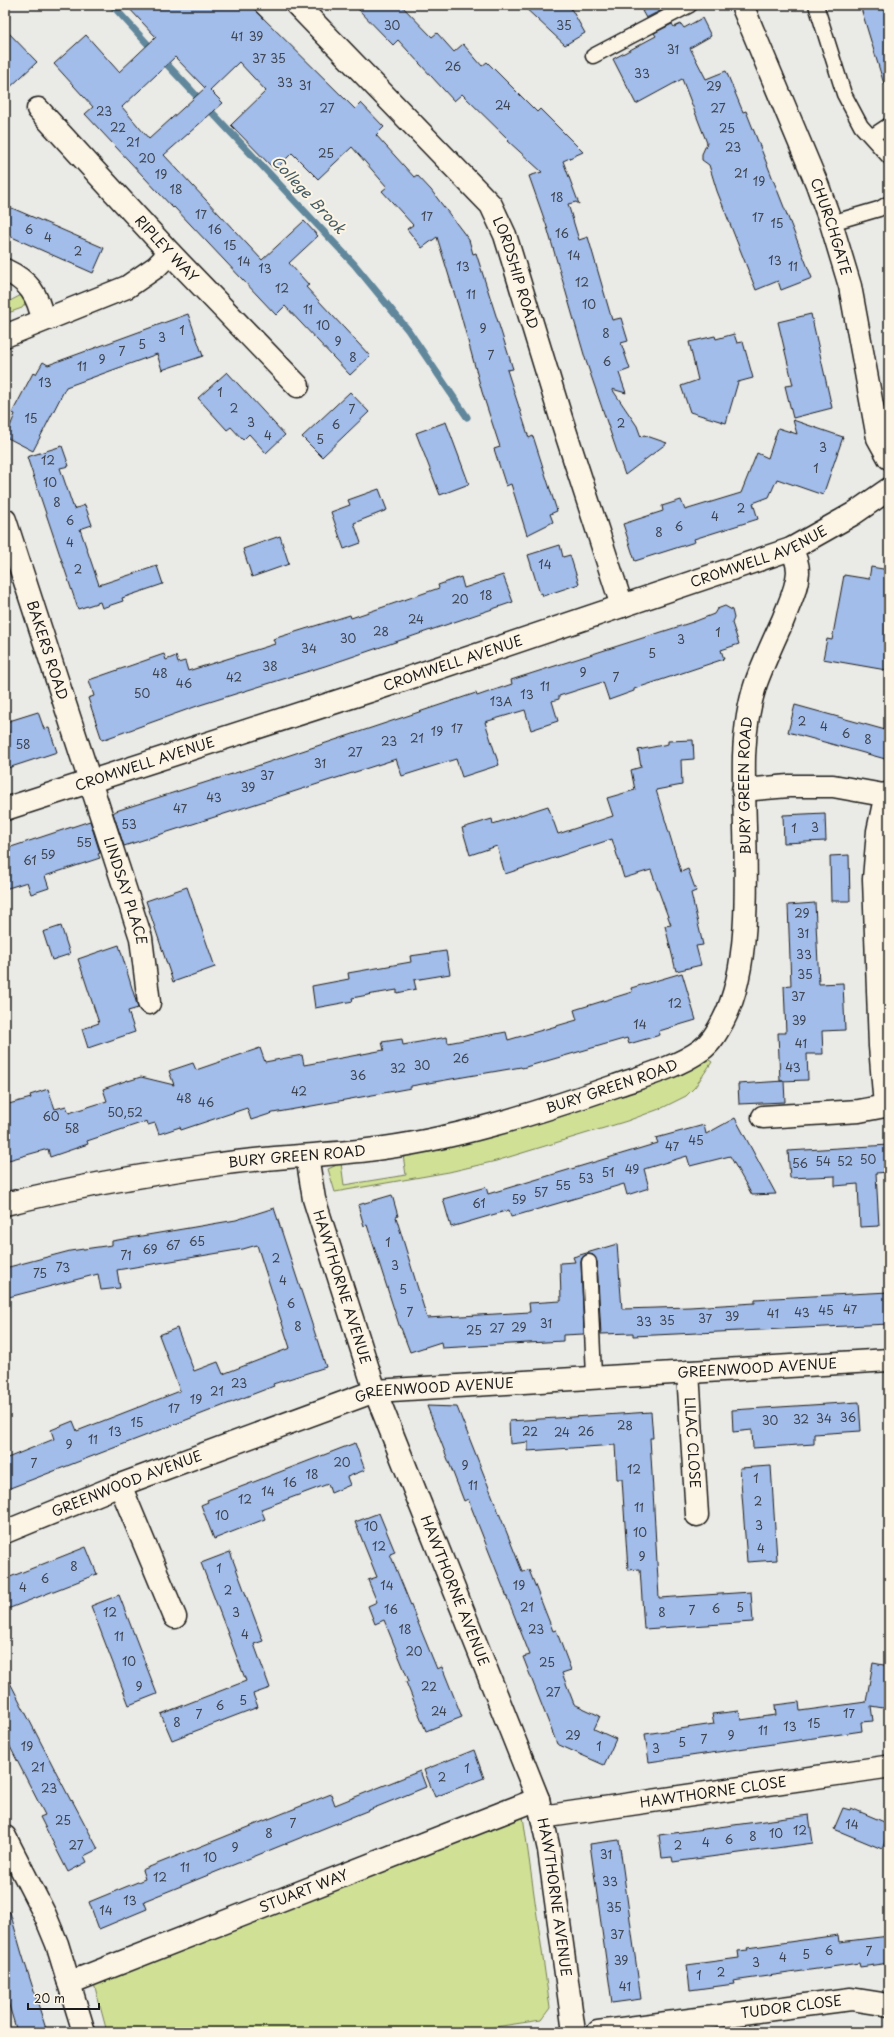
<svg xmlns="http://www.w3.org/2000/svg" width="894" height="2037" viewBox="0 0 894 2037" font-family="'Playpen Sans',sans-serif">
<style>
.green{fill:#d0e195;stroke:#767e58}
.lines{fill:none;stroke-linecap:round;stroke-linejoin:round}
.stream{stroke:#61879b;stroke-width:7}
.building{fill:#a2bdea;stroke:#1c1c1c;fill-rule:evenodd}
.lane-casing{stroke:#1c1c1c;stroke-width:17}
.street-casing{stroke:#1c1c1c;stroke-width:25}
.secondary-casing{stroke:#1c1c1c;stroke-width:25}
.lane{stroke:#fcf5e5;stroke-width:14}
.street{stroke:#fcf5e5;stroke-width:22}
.secondary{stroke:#fcf5e5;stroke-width:22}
.labels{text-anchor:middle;stroke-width:4;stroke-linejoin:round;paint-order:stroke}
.number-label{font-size:12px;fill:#3e4450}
.street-label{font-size:14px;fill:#1c1c1c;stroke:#fcf5e5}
.water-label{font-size:15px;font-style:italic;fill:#445b66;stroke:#fcf5e5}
</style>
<rect width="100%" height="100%" fill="#eaeae6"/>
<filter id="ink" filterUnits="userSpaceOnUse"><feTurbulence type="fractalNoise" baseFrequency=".025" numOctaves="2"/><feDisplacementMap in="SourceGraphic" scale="8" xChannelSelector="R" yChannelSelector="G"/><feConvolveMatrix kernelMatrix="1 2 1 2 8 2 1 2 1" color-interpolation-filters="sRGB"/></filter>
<g filter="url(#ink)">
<!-- green -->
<path class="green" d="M25,293V304L22,308L5,314V298L10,301Z
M706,1058L712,1062L695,1087L686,1096L662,1108L627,1121L496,1161L449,1172L335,1192L328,1169L341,1163L344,1185L406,1175L403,1155L531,1125L653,1084Z
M522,1809L550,2008L541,2020L462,2032H107L93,1980L157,1954L163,1958L460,1841Z"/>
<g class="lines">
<!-- stream -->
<path class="stream" d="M112,5L154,51
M161,58L354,264L408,330L467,417"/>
</g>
<!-- building -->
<path class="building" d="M126,5H250L355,109L361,103L384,127L376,135L414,177L417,175L431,190L469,240L473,254L476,253L513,369L507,370L529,438L533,436L557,511L550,514L553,522L527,535L511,484L506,486L494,449L500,447L482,392L460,312L437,237L422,248L407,229L413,225L382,191L387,187L352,147L318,179L292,153L275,170L231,125L266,91L239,62L210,90L223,103L164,155L262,260L304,221L318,236L289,263L309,285L306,287L370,356L350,375L285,306L276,315L174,207L173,208L85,114L93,107L54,64L86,35L119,72L156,37ZM175,57L205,88L149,139L122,107Z
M354,5H401L432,37L437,33L454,52L463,44L482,66L487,62L537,112L540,109L583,152L563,161L579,204L576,202L568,204L579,240L588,237L612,320L621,318L628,341L621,343L630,369L619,373L626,393L612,389L637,426L641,437L644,435L667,443L625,475L585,358L547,227L529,176L542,172L508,141L509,140L462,94L454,101L398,40L393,45Z
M522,5H569L585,33L565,45Z
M654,5H663L664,9L646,18L642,11Z
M860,5H889V83L884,84Z
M702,18L711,36L690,48L706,79L726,71L743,112L746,111L812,278L781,290L778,281L756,290L717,191L709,165L702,160V154L707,143L682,79L636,104L613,59L656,36L654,33L672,24L674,27L681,24L684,28Z
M5,29L37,62L5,92Z
M5,205L104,248L93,273L5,234Z
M188,314L203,356L162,370L157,354L66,387L33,451L6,437L15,414L12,413L33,373L36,374L43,362L48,365Z
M811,314L832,408L793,418L785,386L793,385L778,322Z
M734,334L737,343L743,342L753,378L738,382L726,423L690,412L681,386L698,380L689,342L715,336L716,339Z
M227,372L285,435L266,453L249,434L243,440L231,427L227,430L198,398Z
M350,392L369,412L322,457L302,437Z
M793,420L843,437L823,495L777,479L769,497L753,503L758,519L694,539L695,542L635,561L623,524L663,511L662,506L681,500L685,510L741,493L757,453L768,458L778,428L797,434Z
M446,422L469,484L440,495L416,433Z
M62,446L69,466L60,468L74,509L85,505L92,525L80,529L99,585L157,566L163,584L122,598L123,601L102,608L100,602L78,609L27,457Z
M379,489L387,510L354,523L361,543L344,549L331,512L350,505L348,500Z
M280,536L289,564L252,577L243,549Z
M560,545L563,557L570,555L579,584L543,596L542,593L540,594L528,555Z
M871,567L889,570V627L885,649H889V656L886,670L823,659L827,639L832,640L844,575L869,579Z
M503,575L513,602L325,666L200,705L102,740L88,698L94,696L89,680L164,654L166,660L176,656L178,663L185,661L188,671L275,644L273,639L350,615L351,618L407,599L439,588L438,585L461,577L464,588Z
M725,606L732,610L734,618L732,623L739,644L721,650L724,659L634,689V691L609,700L603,682L559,696V699L552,701L558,721L531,730L525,710L485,722L499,765L462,777L456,759L402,776L396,759L124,846L113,813L116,811L254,767L476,693L477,696L512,684L511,680L696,621L714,614L717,609Z
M795,705L889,731V760L788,732Z
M38,712L44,729L49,728L57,752L5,769V738L10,736L6,722Z
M693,740L694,759L681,760L682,785L656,790L681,872L688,869L696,891L691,893L703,945L696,946L701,965L676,971L665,926L671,925L651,870L624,878L612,839L505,874L497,846L470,855L462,828L492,819L493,824L548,806L558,834L613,816L607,798L635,790L631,770L641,767L638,750L668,744V741Z
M825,813L826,841L784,843L783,815Z
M90,821L100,853L98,854L100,858L45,876L49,888L31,894L27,882L5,889V849Z
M849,855L850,901H831L830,856Z
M187,887L215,967L173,982L146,901Z
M815,903L819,984L843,983L845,1030L822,1031L823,1054H807L808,1080L780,1081L778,1033H786L784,986L791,985L788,905Z
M61,926L70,954L52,960L43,932Z
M119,945L138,1008L128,1011L135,1032L88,1048L82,1029L99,1023L78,959Z
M446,951L450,974L414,980L416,989L397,993V990L373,994L352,998L353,1001L315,1008L312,986L349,979L348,973L411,962L410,956Z
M682,973L696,1020L659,1031L660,1035L629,1044L627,1038L522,1068L521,1067L411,1086V1088L273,1113L251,1120L247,1108L181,1130L180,1127L159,1134L155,1123L148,1125L147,1121L87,1141L88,1144L50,1157L48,1149L5,1161V1105L31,1098L30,1095L48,1089L55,1109L66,1106L69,1113L107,1101L103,1089L128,1080V1081L141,1077L174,1085L169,1071L193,1063L196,1070L260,1048L265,1062L302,1055L304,1065L384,1050L382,1042L402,1039L403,1045L447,1037L448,1043L506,1032L508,1040L577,1020L574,1010L632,992L631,988Z
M784,1081L785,1102L739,1104L738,1084Z
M735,1118L776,1194L752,1195L730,1156L690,1166L687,1156L644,1169L649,1188L627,1195L624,1184L511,1217L509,1210L451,1227L443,1199L486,1187L488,1194L658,1143L656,1138L704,1125L706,1134Z
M889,1145V1172L876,1173L879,1226L860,1227L858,1184L835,1186V1176L790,1178L788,1151Z
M392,1195L398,1216L396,1217L427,1318L530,1312L529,1303L561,1301L560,1263L575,1262L573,1257L617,1244L622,1309L690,1307L755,1303V1299L889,1292V1324L633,1336V1333L601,1334L597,1262L593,1255L588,1254L582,1258L581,1262L584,1334L563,1335V1341L442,1348L441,1342L410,1352L401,1328H400L367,1225L364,1226L358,1205Z
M274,1208L326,1367L273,1384L274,1386L5,1490V1459L54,1439L51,1430L73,1421L77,1431L180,1391L159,1335L177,1328L194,1371L218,1362L223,1374L290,1348L257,1245L243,1249L117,1270L120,1288L101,1290L98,1274L5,1298V1268L70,1251L112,1245V1241L236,1220Z
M859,1402L861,1431L814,1434V1444L753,1448L752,1430L733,1432L732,1410Z
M427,1406L457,1407L522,1571L529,1570L553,1631L556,1630L571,1670L562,1673L574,1704L600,1716L594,1729L616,1739L604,1765L557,1744L523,1657L530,1655L468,1499L464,1501Z
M651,1412L653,1438H650L659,1598L751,1592L753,1622L644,1629L640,1569L628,1570L622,1479H617L615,1445L528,1451V1442L510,1444L509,1421Z
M355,1443L365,1470L347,1477L350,1485L331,1493L328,1484L261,1509L265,1519L214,1539L201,1505L208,1502L207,1500Z
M771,1466L777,1560L747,1562L740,1468Z
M379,1513L395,1552L390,1554L423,1635L437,1669L442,1667L462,1717L426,1731L406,1682L409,1681L384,1620L375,1624L368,1606L377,1602L368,1580L377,1577L355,1522Z
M86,1547L97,1574L5,1610V1579Z
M230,1552L263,1641L254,1644L270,1688L253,1694L258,1707L172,1740L161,1714L246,1681L201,1563Z
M119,1595L157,1694L129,1705L91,1606Z
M873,1663L889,1666V1709L871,1706L873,1721L861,1722L862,1731L649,1762L645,1734L714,1724L712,1714L739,1711L741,1720L776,1715L775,1705L799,1702L800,1711L866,1702Z
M5,1673L71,1801L72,1800L98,1849L84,1856L87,1862L68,1872L40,1817L45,1815L5,1737Z
M474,1750L484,1778L435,1797L424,1770Z
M420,1771L426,1787L144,1901L147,1909L99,1929L89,1902L145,1879L142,1870L331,1794L335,1805Z
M843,1808L850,1810L851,1808L889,1824V1832L882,1849L834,1829Z
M809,1815L813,1843L673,1862L672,1857L662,1858L659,1835Z
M619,1840L641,1999L612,2003L590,1844Z
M10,1912L22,1954L47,2032H17L5,1992V1913Z
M838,1935L839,1942L889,1936V1963L860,1967L859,1963L733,1981L734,1984L690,1990L687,1965L739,1958L738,1951L748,1950L747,1948Z"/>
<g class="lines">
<defs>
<path id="lane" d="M816,5L844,94L861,126L889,157
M593,56L690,5
M871,137L889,125
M831,223L879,209L889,203
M589,1262L594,1376"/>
<g id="street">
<path id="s1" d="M297,5L491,205L505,235L561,418L622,606"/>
<path id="s2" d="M38,109L170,253L298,386"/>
<path d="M5,270C29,281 38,295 43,320"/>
<path d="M5,336L127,287L156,267L170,253"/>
<path id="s3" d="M5,520L141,938L149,1003"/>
<path d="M743,790L789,786H833L889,796"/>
<path d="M886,794L878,831L874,879L880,1046L885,1106H889"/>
<path id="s4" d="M5,809L382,687L791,549L853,514L889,489"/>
<path d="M763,1117L859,1111L885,1106"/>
<path id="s5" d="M307,1156L314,1199L375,1391L538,1799L549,1850L574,2032"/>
<path id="s6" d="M5,1204C74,1187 143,1175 213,1165C264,1157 316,1156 368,1150C453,1140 534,1114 615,1086C641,1077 678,1067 701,1050C711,1043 717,1032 723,1021C758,955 742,831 744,756C745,731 748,707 756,683C764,661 774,640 783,620C789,604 797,589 798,572C798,564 795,556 791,549"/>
<path id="s7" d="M688,1372L697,1515"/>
<path d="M120,1485L175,1617"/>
<path id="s8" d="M5,1532L120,1485L375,1391L889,1360"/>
<path id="s9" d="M542,1817L885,1767"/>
<path d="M5,1837L45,1915L57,1944L84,2032"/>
<path id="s10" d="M69,1983L538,1799"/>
<path id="s11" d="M598,2032L851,1999L889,2005"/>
</g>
<g id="secondary">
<path id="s12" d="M742,5L817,184L831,223L850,286L878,438L889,458"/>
</g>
</defs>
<!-- lane casing -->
<use href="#lane" class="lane-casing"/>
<!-- street casing -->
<use href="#street" class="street-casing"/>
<!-- secondary casing -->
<use href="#secondary" class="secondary-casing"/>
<!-- lane -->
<use href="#lane" class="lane"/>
<!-- street -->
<use href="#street" class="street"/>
<!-- secondary -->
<use href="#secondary" class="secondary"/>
</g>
</g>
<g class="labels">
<!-- number labels -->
<g class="number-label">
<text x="392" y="30">30</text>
<text x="564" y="30">35</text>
<text x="237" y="41">41</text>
<text x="256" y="41">39</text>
<text x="673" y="54">31</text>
<text x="259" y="63">37</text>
<text x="278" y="63">35</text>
<text x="453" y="71">26</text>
<text x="642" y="78">33</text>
<text x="285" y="87">33</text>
<text x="305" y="90">31</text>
<text x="714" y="91">29</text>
<text x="503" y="110">24</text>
<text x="327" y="113">27</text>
<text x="718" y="113">27</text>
<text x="104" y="116">23</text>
<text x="118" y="132">22</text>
<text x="727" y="133">25</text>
<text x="133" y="147">21</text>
<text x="733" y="152">23</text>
<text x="326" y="158">25</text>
<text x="147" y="163">20</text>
<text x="741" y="178">21</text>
<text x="161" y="179">19</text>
<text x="759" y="186">19</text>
<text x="176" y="194">18</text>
<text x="557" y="202">18</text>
<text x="201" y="219">17</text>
<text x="427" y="221">17</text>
<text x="758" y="222">17</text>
<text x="777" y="228">15</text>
<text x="29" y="234">6</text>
<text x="215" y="234">16</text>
<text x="562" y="238">16</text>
<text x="48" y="242">4</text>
<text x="230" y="250">15</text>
<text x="78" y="256">2</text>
<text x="574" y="260">14</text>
<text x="775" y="265">13</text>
<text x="244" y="266">14</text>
<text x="463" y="271">13</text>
<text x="793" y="271">11</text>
<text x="265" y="273">13</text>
<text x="582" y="287">12</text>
<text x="282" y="293">12</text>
<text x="471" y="299">11</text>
<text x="589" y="309">10</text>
<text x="308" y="314">11</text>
<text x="323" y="330">10</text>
<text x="483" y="333">9</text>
<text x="182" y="335">1</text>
<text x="606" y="338">8</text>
<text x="162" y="342">3</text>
<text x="338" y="346">9</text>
<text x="142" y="349">5</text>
<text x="122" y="356">7</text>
<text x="491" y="360">7</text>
<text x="353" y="362">8</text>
<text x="102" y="364">9</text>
<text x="607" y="366">6</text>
<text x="82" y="371">11</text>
<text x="45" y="387">13</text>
<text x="220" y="397">1</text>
<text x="234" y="413">2</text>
<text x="352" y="414">7</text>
<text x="31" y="423">15</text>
<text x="251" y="427">3</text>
<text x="621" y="428">2</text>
<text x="336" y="429">6</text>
<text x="268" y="440">4</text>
<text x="320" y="444">5</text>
<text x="823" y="452">3</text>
<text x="48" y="465">12</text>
<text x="816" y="473">1</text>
<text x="50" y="487">10</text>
<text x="57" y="507">8</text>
<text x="741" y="513">2</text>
<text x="715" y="521">4</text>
<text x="70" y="525">6</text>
<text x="679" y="531">6</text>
<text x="659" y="537">8</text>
<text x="70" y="547">4</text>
<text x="545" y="569">14</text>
<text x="78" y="574">2</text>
<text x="486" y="600">18</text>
<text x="460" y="604">20</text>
<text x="416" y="624">24</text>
<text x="381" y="636">28</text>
<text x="718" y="637">1</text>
<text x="348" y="643">30</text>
<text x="681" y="644">3</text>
<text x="309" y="653">34</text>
<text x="652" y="658">5</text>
<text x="270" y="671">38</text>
<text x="583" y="677">9</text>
<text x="160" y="678">48</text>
<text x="234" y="682">42</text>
<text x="616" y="682">7</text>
<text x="184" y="688">46</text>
<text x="545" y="691">11</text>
<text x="142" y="698">50</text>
<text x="527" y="699">13</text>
<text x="501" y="706">13A</text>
<text x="802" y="726">2</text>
<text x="824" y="731">4</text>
<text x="457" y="733">17</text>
<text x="437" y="736">19</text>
<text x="846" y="738">6</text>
<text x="417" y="743">21</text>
<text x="868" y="744">8</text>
<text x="389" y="746">23</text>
<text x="23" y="749">58</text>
<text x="355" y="757">27</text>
<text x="320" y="768">31</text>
<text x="267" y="780">37</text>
<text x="248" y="792">39</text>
<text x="214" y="802">43</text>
<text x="180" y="813">47</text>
<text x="129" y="829">53</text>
<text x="815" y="832">3</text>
<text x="794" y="833">1</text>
<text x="84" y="847">55</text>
<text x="48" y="859">59</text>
<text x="30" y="865">61</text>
<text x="802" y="918">29</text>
<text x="803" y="938">31</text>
<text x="804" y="959">33</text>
<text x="805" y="979">35</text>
<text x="798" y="1001">37</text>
<text x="675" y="1008">12</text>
<text x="799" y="1025">39</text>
<text x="640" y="1029">14</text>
<text x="801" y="1048">41</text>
<text x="461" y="1063">26</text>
<text x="422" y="1070">30</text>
<text x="793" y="1072">43</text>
<text x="398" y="1073">32</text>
<text x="358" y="1080">36</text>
<text x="299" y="1096">42</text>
<text x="184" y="1103">48</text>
<text x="206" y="1107">46</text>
<text x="125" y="1117">50,52</text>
<text x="51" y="1121">60</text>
<text x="72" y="1133">58</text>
<text x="696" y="1145">45</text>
<text x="672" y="1151">47</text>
<text x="868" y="1164">50</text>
<text x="823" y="1166">54</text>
<text x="845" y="1166">52</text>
<text x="800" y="1168">56</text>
<text x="632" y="1174">49</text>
<text x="608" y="1177">51</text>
<text x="586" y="1183">53</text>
<text x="563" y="1190">55</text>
<text x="541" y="1197">57</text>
<text x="519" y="1204">59</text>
<text x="479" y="1208">61</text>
<text x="197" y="1246">65</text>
<text x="388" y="1247">1</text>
<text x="173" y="1250">67</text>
<text x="150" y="1254">69</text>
<text x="126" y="1260">71</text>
<text x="276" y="1263">2</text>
<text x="395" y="1270">3</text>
<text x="63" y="1272">73</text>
<text x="40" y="1278">75</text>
<text x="283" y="1285">4</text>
<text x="403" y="1294">5</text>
<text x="291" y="1308">6</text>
<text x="850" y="1314">47</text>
<text x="826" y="1315">45</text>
<text x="410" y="1317">7</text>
<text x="802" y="1317">43</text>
<text x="773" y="1318">41</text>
<text x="732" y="1321">39</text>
<text x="705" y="1323">37</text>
<text x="667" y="1325">35</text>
<text x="644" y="1326">33</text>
<text x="546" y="1328">31</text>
<text x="298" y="1331">8</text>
<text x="519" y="1332">29</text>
<text x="497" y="1333">27</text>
<text x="474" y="1335">25</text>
<text x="239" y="1388">23</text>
<text x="217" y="1396">21</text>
<text x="196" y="1404">19</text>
<text x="174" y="1413">17</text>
<text x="848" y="1422">36</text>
<text x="824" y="1423">34</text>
<text x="801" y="1424">32</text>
<text x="770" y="1425">30</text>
<text x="137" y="1427">15</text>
<text x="625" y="1430">28</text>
<text x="115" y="1436">13</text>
<text x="530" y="1436">22</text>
<text x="586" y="1436">26</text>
<text x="562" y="1437">24</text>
<text x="93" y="1444">11</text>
<text x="69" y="1449">9</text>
<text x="342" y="1467">20</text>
<text x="34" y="1468">7</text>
<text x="465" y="1470">9</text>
<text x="634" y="1474">12</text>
<text x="312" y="1479">18</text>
<text x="756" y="1483">1</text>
<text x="290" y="1487">16</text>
<text x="473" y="1490">11</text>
<text x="268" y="1496">14</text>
<text x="245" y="1504">12</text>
<text x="758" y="1506">2</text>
<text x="639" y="1512">11</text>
<text x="222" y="1520">10</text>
<text x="759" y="1530">3</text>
<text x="371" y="1531">10</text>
<text x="640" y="1537">10</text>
<text x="379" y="1551">12</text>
<text x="761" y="1553">4</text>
<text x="642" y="1561">9</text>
<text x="74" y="1571">8</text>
<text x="219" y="1573">1</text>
<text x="45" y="1583">6</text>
<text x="387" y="1590">14</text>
<text x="519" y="1590">19</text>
<text x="23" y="1592">4</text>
<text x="228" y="1595">2</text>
<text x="527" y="1612">21</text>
<text x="740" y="1612">5</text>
<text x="716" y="1613">6</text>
<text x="391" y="1614">16</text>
<text x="692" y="1615">7</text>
<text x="110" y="1617">12</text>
<text x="236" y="1617">3</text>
<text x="662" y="1617">8</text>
<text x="405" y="1634">18</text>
<text x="536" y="1634">23</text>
<text x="245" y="1639">4</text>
<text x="119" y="1641">11</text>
<text x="414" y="1656">20</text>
<text x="129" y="1666">10</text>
<text x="547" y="1667">25</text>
<text x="139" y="1691">9</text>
<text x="429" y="1691">22</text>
<text x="553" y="1697">27</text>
<text x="243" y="1705">5</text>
<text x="220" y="1710">6</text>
<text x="439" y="1716">24</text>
<text x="849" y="1718">17</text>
<text x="199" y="1719">7</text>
<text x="177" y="1727">8</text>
<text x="814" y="1728">15</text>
<text x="790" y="1731">13</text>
<text x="763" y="1735">11</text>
<text x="573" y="1740">29</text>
<text x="731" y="1740">9</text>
<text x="704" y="1744">7</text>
<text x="682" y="1747">5</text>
<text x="27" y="1751">19</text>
<text x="599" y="1751">1</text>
<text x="656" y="1753">3</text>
<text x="38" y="1772">21</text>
<text x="467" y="1773">1</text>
<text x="442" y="1782">2</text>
<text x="49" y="1793">23</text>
<text x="63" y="1825">25</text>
<text x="293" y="1828">7</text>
<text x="852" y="1829">14</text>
<text x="800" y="1835">12</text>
<text x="269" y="1838">8</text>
<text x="776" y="1838">10</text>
<text x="753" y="1841">8</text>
<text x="729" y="1844">6</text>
<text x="706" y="1847">4</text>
<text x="76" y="1850">27</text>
<text x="678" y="1850">2</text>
<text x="235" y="1852">9</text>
<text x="606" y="1859">31</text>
<text x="210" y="1862">10</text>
<text x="185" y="1872">11</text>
<text x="160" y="1882">12</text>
<text x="610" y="1886">33</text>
<text x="130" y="1905">13</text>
<text x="614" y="1912">35</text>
<text x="106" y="1915">14</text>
<text x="617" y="1939">37</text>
<text x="829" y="1955">6</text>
<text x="869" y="1956">7</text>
<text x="806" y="1959">5</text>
<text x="783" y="1962">4</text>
<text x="621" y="1965">39</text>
<text x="756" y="1967">3</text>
<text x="721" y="1977">2</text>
<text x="699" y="1980">1</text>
<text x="625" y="1991">41</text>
</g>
<!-- street labels -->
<g class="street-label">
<text dy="5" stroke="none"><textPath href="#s12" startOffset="239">CHURCHGATE</textPath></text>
<text dy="5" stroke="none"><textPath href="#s2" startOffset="190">RIPLEY WAY</textPath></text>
<text dy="5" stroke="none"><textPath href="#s1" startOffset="351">LORDSHIP ROAD</textPath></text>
<text dy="5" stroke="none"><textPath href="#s4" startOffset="795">CROMWELL AVENUE</textPath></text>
<text dy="5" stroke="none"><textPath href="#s3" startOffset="137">BAKERS ROAD</textPath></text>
<text dy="5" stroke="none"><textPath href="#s4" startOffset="471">CROMWELL AVENUE</textPath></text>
<text dy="5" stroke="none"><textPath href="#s4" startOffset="147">CROMWELL AVENUE</textPath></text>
<text dy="5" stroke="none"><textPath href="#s6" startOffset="992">BURY GREEN ROAD</textPath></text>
<text dy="5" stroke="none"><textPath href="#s3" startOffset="390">LINDSAY PLACE</textPath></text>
<text dy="5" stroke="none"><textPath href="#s6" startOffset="620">BURY GREEN ROAD</textPath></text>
<text dy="5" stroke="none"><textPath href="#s6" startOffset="296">BURY GREEN ROAD</textPath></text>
<text dy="5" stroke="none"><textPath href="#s5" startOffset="136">HAWTHORNE AVENUE</textPath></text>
<text dy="5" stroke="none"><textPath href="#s8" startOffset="779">GREENWOOD AVENUE</textPath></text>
<text dy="5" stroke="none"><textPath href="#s8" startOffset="455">GREENWOOD AVENUE</textPath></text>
<text dy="5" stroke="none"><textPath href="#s7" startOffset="71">LILAC CLOSE</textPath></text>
<text dy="5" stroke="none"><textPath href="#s8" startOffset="131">GREENWOOD AVENUE</textPath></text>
<text dy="5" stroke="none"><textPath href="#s5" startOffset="460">HAWTHORNE AVENUE</textPath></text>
<text dy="5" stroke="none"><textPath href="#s9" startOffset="173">HAWTHORNE CLOSE</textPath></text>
<text dy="5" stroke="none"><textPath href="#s10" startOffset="252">STUART WAY</textPath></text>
<text dy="5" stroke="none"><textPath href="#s5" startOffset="784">HAWTHORNE AVENUE</textPath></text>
<text dy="5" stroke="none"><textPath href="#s11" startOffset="195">TUDOR CLOSE</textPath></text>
</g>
<!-- water labels -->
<g class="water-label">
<text transform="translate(308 195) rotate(47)" y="5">College Brook</text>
</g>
</g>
<!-- margin -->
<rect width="894" height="2037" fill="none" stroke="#fcf5e5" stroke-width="20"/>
<rect x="10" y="10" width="874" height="2017" fill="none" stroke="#1c1c1c" stroke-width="1.5" filter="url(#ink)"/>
<!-- scale -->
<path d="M28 2003v6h71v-6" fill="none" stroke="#1c1c1c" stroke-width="2"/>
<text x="34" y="2003" font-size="12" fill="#1c1c1c" stroke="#fcf5e5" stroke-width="3" paint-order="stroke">20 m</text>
</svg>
